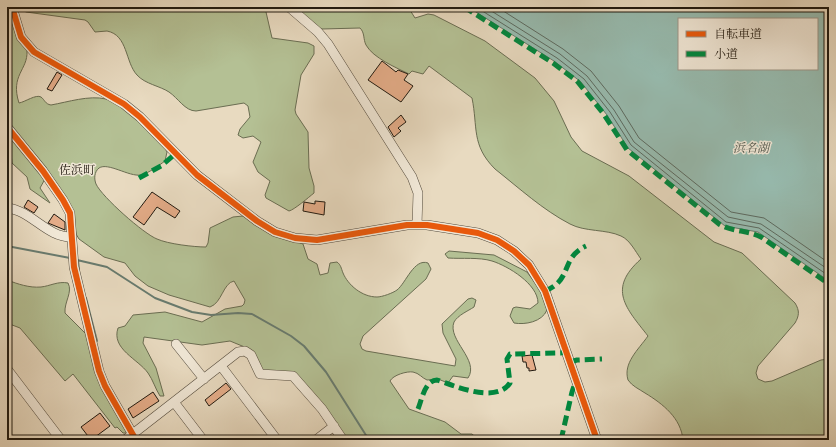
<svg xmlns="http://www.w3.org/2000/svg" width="836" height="447" viewBox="0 0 836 447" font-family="'IM FELL English','Noto Serif JP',serif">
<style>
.green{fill:#b4c094;stroke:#6a6d52}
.water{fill:#97bbaf;stroke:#687b6f;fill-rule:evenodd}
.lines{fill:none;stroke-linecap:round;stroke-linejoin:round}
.shore{stroke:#5c6a60;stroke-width:1}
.stream{stroke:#687b6f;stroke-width:2}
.building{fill:#e4ac88;stroke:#211a10}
.minor-casing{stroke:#534a3c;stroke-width:10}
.minor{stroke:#f0e7d6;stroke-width:9}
.quiet{stroke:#00873e;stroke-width:5;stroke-dasharray:10 5;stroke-linecap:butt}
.cycleway-casing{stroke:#f0e7d6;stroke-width:8}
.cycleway{stroke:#e8590c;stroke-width:6}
.labels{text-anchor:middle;stroke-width:3;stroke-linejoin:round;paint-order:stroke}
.water-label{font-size:12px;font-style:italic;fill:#4a5248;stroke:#f0e7d6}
.neighbourhood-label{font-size:12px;fill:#211a10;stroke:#f0e7d6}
</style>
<rect width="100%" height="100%" fill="#e8dac0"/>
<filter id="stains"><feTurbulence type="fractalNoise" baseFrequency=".005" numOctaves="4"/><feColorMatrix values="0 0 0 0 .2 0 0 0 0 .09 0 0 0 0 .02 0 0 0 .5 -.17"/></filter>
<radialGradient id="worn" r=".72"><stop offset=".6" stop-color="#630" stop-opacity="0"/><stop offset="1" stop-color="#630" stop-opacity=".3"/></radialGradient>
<!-- green -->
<path class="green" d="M7,7L27,51C28,70 10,75 19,103C25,102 36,94 41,97C45,100 45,104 51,105C68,102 89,95 106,99C126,103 151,134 165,148L167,152L165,161C158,166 149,173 141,175C129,177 108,162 99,168C94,172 94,179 96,184C102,197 144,234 157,239C168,244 194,247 206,247L208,243L210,228L233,217L243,216L303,244L308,259L317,264L320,275L328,273L330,263L337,262C341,265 341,268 343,273C348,285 362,297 377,297C382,297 393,293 397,290C406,283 414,258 428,263L431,269L426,279L363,336L360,344L362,349L366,351L455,366L456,359L443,333L442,324L468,299L472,298L476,300L474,307C468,311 458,315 454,322C447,340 480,360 468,378L453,376L448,383L438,379L427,380C422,378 419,373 413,372C407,371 393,375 390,381L409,409L445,422L461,434H472L479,440H346L296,375L262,370L247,348L230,341L202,345L144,337L143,343L156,368L164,396H160C155,388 153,380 148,373C138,359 111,349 118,328L125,326L133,315L165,312L202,322L225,309L242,306L244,304L245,300L234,281C223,283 222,303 210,307L169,295L148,286L135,276L125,263L104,257L79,239L76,234L74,220L7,124Z
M18,7H263L266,12L272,38L308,43L314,46V54L301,75L295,110L296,114L308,132L309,168L314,186V193C309,197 294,210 289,211L266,198L265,195L270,181L258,172L253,162L261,142L253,136L243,138L238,135L240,129L250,117L248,106L244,103L196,111C185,111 178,98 169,92C160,86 145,84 137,75C125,62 128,35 107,31C103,31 99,32 95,32L88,22L85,20L26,12Z
M292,7H408L415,18L428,14L434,15L485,41L535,78L554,101L571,137L582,151L629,176L714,242L742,253L795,303C800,311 799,316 795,323L758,366L756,373L758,379L765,382L772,381L821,360L829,359V440H683C681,418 663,404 645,393C639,389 632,386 628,380C623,363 638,350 648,336C626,308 607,289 641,259C635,251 630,240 621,236C606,229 585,232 570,224C543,210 519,188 495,169C471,145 478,127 472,98L429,66L423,74L412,71L409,74C397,68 373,58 366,45C363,39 365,33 360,28L322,29L317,28Z
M7,130L45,179L40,188L50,203L30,189L27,177L12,163L11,153L7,149Z
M449,251L494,255L527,272L542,292L547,310C542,322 525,325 514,323L510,316L513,308L516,307L530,309L538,303C538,284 508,266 492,261C479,257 462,259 448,258L445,254Z
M7,280C18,284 29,288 41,287C50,286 58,281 68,283C73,292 64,302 65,313L86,334L127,433H123L117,427L115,428L73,374L65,381L20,328L7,323Z"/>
<!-- water -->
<path class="water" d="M468,7H829V281L758,232L725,226L628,148L607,115L581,82L554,61ZM679,19H817V69H679Z"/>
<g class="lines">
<!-- shore -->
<path class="shore" d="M476,7L557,58L584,79L610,112L631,145L726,222L759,228L829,276
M485,7L560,54L587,76L614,110L634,142L728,217L761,224L829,270
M497,7L563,49L591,71L619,106L639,138L731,212L764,218L829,263"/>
<!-- stream -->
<path class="stream" d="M7,246L70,258
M77,260L107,267L155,298L192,312L211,315L238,313L252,314L291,336L304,346L326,372L369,440
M78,260L79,270
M86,298L97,341"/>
</g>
<!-- building -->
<path class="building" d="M382,61L396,72L398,70L408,74L404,80L413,86L401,102L368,80Z
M57,72L62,75L52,91L47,89Z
M401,115L406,122L398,128L401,131L394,137L388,127Z
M152,192L180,211L175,218L157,207L144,225L133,217Z
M28,200L38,207L34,213L24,207Z
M315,201L325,202L324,215L303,211L304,202L315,204Z
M54,214L65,222V230L48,223Z
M532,355L536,370L529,371V368H527L526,362H523L522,356Z
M226,383L231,389L209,406L205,400Z
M153,392L159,401L133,418L128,409Z
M100,413L110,426L91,440L81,427Z"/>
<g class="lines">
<defs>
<path id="minor" d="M12,7L21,37L34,52L124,104L140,117L197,175L257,221L275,232L295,238L317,240L407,225H427L478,233L497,240L514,251L529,265L545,291L597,440
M289,7L318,32L328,44L412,177L418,193L417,225
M7,127L43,171L63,200L70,213L74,267L99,371L105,386L136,440
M7,208C31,210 47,238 72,237
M176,344L204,379
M221,366L277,440
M7,369L61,440
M174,402L203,440
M125,440L238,352L245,351L251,355L260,374L293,376L322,409L343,440
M316,440L334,426"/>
</defs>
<!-- minor casing -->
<use href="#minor" class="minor-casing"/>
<!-- minor -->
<use href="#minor" class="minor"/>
<!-- quiet -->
<path class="quiet" d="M464,7L553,63L577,81L603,113L627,150L719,224C732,232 748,230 761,237L829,284
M139,178L161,166L175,154
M545,291C573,280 560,258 586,246
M570,362L577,360L602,359
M418,409C422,399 425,380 437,380C455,386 496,404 510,383L507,359L510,354L561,353L566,351
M561,440L572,392L574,386L578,385"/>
<defs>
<path id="cycleway" d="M12,7L21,37L34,52L124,104L140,117L197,175L257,221L275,232L295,238L317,240L407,225H427L478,233L497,240L514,251L529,265L545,291L597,440
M7,127L43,171L63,200L70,213L74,267L99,371L105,386L136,440"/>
</defs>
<!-- cycleway casing -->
<use href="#cycleway" class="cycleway-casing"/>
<!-- cycleway -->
<use href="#cycleway" class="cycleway"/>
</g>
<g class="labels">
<!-- water labels -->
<g class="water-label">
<text x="751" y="152">浜名湖</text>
</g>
<!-- neighbourhood labels -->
<g class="neighbourhood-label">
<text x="77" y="174">佐浜町</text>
</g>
</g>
<!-- margin -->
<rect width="836" height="447" fill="none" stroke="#e8dac0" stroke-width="24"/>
<rect x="8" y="8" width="820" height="431" fill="none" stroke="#211a10" stroke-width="2"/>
<rect x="12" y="12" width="812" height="423" fill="none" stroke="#211a10"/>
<!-- legend -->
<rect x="678" y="18" width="140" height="52" fill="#f0e7d6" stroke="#9d9587"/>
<rect x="686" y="31" width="20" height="6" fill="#e8590c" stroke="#9d9587"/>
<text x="714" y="38" font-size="12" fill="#211a10">自転車道</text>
<rect x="686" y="51" width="20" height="6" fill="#00873e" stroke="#9d9587"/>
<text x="714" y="58" font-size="12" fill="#211a10">小道</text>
<rect width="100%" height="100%" filter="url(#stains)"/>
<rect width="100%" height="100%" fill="url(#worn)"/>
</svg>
